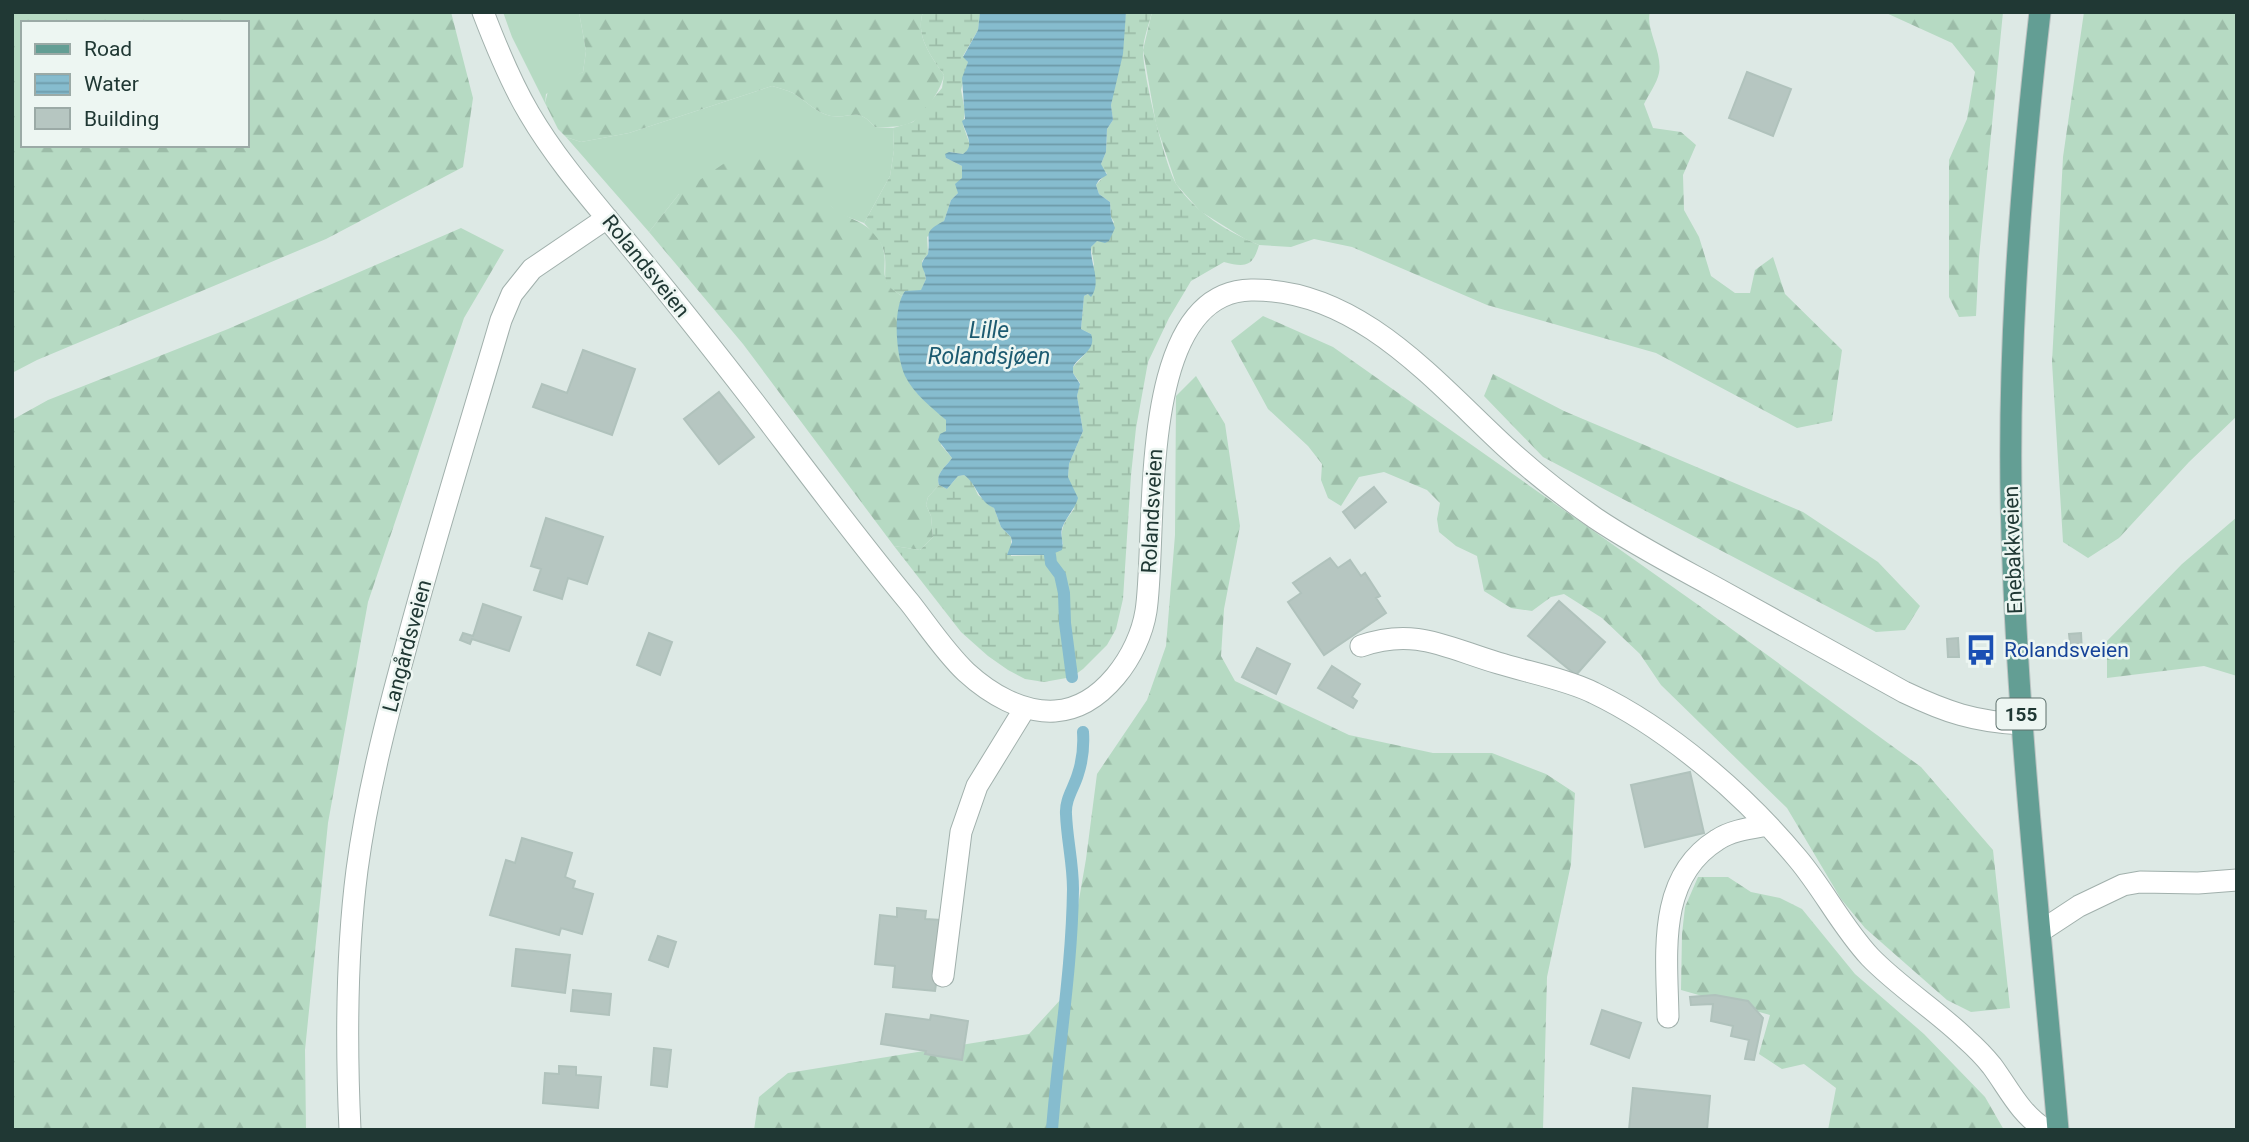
<svg xmlns="http://www.w3.org/2000/svg" width="2249" height="1142" viewBox="0 0 2249 1142" font-family="Roboto,sans-serif">
<style>
.grass{fill:#b6dac3}
.forest{fill:url(#forest-firs);fill-rule:evenodd}
.wetland{fill:url(#wetland-marsh)}
.water{fill:url(#water-rules)}
.lines{fill:none;stroke-linecap:round;stroke-linejoin:round}
.stream{stroke:#86bcce;stroke-width:12}
.building{fill:#b6c6c1;stroke:#b0c2bc;stroke-width:2}
.minor-casing{stroke:#a1b0ac;stroke-width:23}
.major-casing{stroke:#bcc3c2;stroke-width:23}
.minor{stroke:#fff;stroke-width:21}
.major{stroke:#639e94;stroke-width:21}
.labels{text-anchor:middle;stroke-width:5;stroke-linejoin:round;paint-order:stroke}
.shield{fill:#edf6f2;stroke:#5e716d;stroke-width:2}
.shield-label{font-size:19px;font-weight:bold;fill:#203834}
.street-label{font-size:21px;fill:#203834;stroke:#edf6f2}
.transit-label{font-size:21px;fill:#164399;stroke:#edf6f2;text-anchor:start}
.water-label{font-size:23px;font-style:italic;fill:#1c5b71;stroke:#edf6f2}
</style>
<defs>
<pattern id="forest-firs" width="22" height="20" patternUnits="userSpaceOnUse" patternTransform="scale(1.75)"><rect width="22" height="20" fill="#b6dac3"/><path d="M5 1l3.5 6h-7zM16 11l3.5 6h-7z" fill="#9cbca8"/></pattern>
<pattern id="wetland-marsh" width="20" height="14" patternUnits="userSpaceOnUse" patternTransform="scale(1.75)"><rect width="20" height="14" fill="#b6dac3"/><path d="M1 5h8M5 5V1M11 12h8M15 12V8" fill="none" stroke="#9cbca8"/></pattern>
<pattern id="water-rules" width="6" height="5" patternUnits="userSpaceOnUse" patternTransform="scale(1.75)"><rect width="6" height="5" fill="#86bcce"/><path d="M0 2.5h6" fill="none" stroke="#6d9aa8"/></pattern>
</defs>
<rect width="100%" height="100%" fill="#dde9e5"/>
<!-- grass -->
<path class="grass" d="M503,12H579L586,51L583,72L546,94L545,103L512,37Z
M772,86C779,88 787,90 793,93C805,100 816,113 831,116C852,119 857,106 875,127L893,128L894,150L890,176L864,223L840,214L828,204L679,194L649,232L566,137L581,142L629,133Z"/>
<!-- forest -->
<path class="forest" d="M12,12H451L473,98L463,167L326,239L37,360L12,373ZM23,23H247V145H23Z
M579,12H923C915,36 931,56 944,75C941,90 926,112 914,121C903,128 887,127 875,127C857,106 852,119 831,116C816,113 805,100 793,93C787,90 779,88 772,86L629,133L581,142L566,137L558,129L545,103L549,87L583,72L586,51Z
M1152,12H1650C1645,28 1663,53 1659,73C1657,83 1649,94 1644,104L1653,128L1681,132L1696,145L1683,175L1684,210L1699,237L1711,276L1735,293H1750L1755,270L1773,257L1785,294L1842,350L1832,421L1797,428L1656,353L1487,305L1352,247L1314,239L1291,247L1259,245L1245,239L1200,211L1176,184L1156,124L1143,50Z
M1884,12H2003L1979,257L1976,316L1959,317L1949,297V160L1967,119L1975,72L1952,43Z
M2084,12H2237V416L2189,462L2119,538L2088,558L2063,542L2052,362L2063,157Z
M783,153L828,172L835,190L829,204C844,219 866,220 878,238C895,264 870,276 902,296L897,322L916,392L946,420L947,427L941,445L952,458C946,467 935,473 939,485L928,497L926,505L931,516L933,537L920,550L894,546L743,344L649,232L679,194L738,154Z
M461,228L504,250L464,318L368,602L328,823L305,1050L306,1130H12V420L48,400L228,329Z
M1263,316L1333,347L1704,609L1921,767L1993,850L2010,1008L1971,1012L1947,1000L1865,928L1841,899L1787,808L1661,685L1640,654L1602,618L1564,594L1551,597L1532,611L1511,608L1484,591L1477,556L1456,546L1439,532L1437,519L1440,503L1427,490L1384,472L1359,477L1341,506L1328,498L1321,480L1322,464L1308,446L1268,409L1231,341Z
M1493,374L1564,411L1803,512L1878,562L1920,606L1905,630L1876,632L1543,457L1484,396Z
M1196,376L1225,424L1240,526L1224,609L1221,656L1235,681L1349,735L1433,753H1492L1546,774L1575,793L1571,864L1547,977L1543,1130H754L759,1097L788,1073L1029,1034L1062,998L1086,859L1097,774L1147,700L1166,646L1175,535L1176,396Z
M2237,517V676L2204,666L2107,678V641L2182,564Z
M1698,877H1728L1751,892L1780,898L1802,909L1855,974L1924,1034L1985,1097L2004,1130H1828L1836,1088L1804,1064L1782,1069L1759,1054L1770,1015L1681,990L1682,934L1685,907Z"/>
<!-- wetland -->
<path class="wetland" d="M923,12L980,14L978,30L963,56L968,62L961,90L965,111L963,125L970,145L968,151L963,154L949,152L946,158L962,166L963,174L958,193L951,200L944,221L927,237L928,254L922,261L926,279L921,291H905L902,296C879,282 887,279 885,257C884,243 873,233 864,223L890,176L894,150L893,128L913,122L942,88L944,75C931,56 915,36 923,12Z
M1126,12H1152C1149,24 1144,37 1143,49C1142,71 1165,167 1177,185C1196,213 1228,232 1259,245C1253,266 1246,268 1224,262L1191,281L1169,318L1148,362L1136,428L1131,475L1123,599L1116,629L1107,645L1083,669L1072,677L1044,682L1025,679L1008,670L988,656L961,632L894,546L920,550L933,537L931,516L926,505L928,497L939,485L947,489L958,476L964,475L971,480L978,495L994,508L1001,527L1011,537V556L1050,555L1063,544C1059,529 1065,521 1074,509L1068,477L1069,464L1083,431L1077,396L1080,383L1073,373V367L1085,354L1091,334L1081,329L1084,296L1088,294L1094,264L1091,247L1114,222L1111,217L1110,202L1099,194L1096,185L1107,173L1102,170L1101,164L1106,152L1107,129L1113,120L1111,105Z"/>
<!-- water -->
<path class="water" d="M980,12H1126L1123,54L1111,105L1113,120L1107,129L1106,152L1101,164L1107,175L1099,180L1096,185L1099,194L1110,202L1111,217L1115,228L1109,241L1105,243L1097,241L1091,247C1090,264 1102,282 1091,297L1088,294L1084,296L1081,329L1091,334C1097,350 1080,355 1073,367V373L1080,384L1077,396L1083,431L1069,464L1068,477L1078,498C1075,509 1066,517 1062,528C1060,536 1064,542 1062,550L1050,555H1007L1012,542L1011,537L1001,527L994,508C978,501 977,484 964,475L958,476L947,489L939,485C935,473 946,467 952,458L938,440L940,434L946,431V420C932,408 914,394 905,376C896,356 892,309 905,291L921,290L926,279C924,265 917,267 928,254C931,232 922,233 944,221L951,200L958,193L955,184L962,178V166L946,158L945,154L949,152L963,154C976,146 965,132 962,121L965,119L962,78L968,62L963,57L978,30Z"/>
<g class="lines">
<!-- stream -->
<path class="stream" d="M1050,555L1051,563L1060,575L1064,593L1065,623L1072,677
M1052,1130C1058,1050 1072,970 1073,889C1073,863 1067,840 1066,814C1065,799 1074,788 1078,774C1083,759 1084,747 1083,732"/>
</g>
<!-- building -->
<path class="building" d="M1747,72L1791,89L1773,136L1729,118Z
M583,350L635,369L612,435L533,407L542,384L567,393Z
M719,392L754,437L719,464L684,419Z
M1374,487L1386,502L1355,528L1343,512Z
M546,518L603,537L587,584L568,578L562,599L534,590L541,569L531,566Z
M1330,558L1338,568L1350,560L1361,576L1365,573L1380,596L1376,598L1386,613L1324,655L1288,602L1301,593L1293,583Z
M1559,601L1605,642L1576,675L1528,636Z
M483,604L521,617L509,651L472,639L470,644L460,640L463,633L473,636Z
M649,633L672,642L660,675L637,665Z
M2081,633L2082,652L2071,653L2069,634Z
M1958,638L1959,657H1948L1947,639Z
M1257,648L1290,664L1276,694L1242,677Z
M1332,666L1360,684L1352,697L1357,701L1353,708L1318,688Z
M1690,772L1704,833L1645,847L1631,785Z
M522,838L572,853L565,877L575,881L573,888L593,894L582,934L561,928L559,935L490,915L506,860L515,863Z
M897,908L926,911L925,919L941,920V985L936,984L935,991L893,987L895,966L875,964L880,915L897,917Z
M658,936L676,942L668,967L649,960Z
M516,949L570,955L565,993L512,986Z
M573,990L611,994L609,1015L571,1011Z
M1715,995L1748,1001L1763,1018L1754,1060L1745,1059L1749,1040L1731,1036L1733,1026L1711,1021L1713,1004L1691,1005L1690,997Z
M1602,1010L1641,1023L1629,1058L1591,1044Z
M886,1014L930,1020L931,1015L968,1021L962,1060L925,1054L926,1051L881,1044Z
M654,1048L671,1050L667,1087L651,1085Z
M559,1066L576,1067V1075L601,1077L598,1108L543,1103L545,1073L559,1074Z
M1633,1088L1710,1096L1707,1130H1629Z"/>
<g class="lines">
<defs>
<path id="minor" d="M483,12C496,46 510,81 529,113C557,161 594,202 629,245C672,297 713,349 754,402C805,469 856,538 910,603C928,626 945,652 966,672C990,694 1022,713 1055,711C1102,708 1139,655 1146,611C1158,535 1134,292 1251,290C1359,288 1436,383 1508,449C1535,474 1565,497 1595,518C1635,545 1678,567 1720,590C1781,624 1843,658 1904,692C1946,712 1975,722 2022,724
M1361,646C1415,627 1447,648 1498,663C1527,672 1569,680 1594,693C1669,729 1745,795 1798,859C1824,890 1842,927 1870,957C1899,987 1936,1010 1966,1039C1975,1047 1984,1056 1992,1066C2009,1089 2020,1114 2046,1130
M2041,931L2079,906L2123,885L2140,882L2198,883L2237,880
M943,976L961,832L977,786L1025,708
M1668,1017C1667,955 1656,878 1717,840C1732,830 1752,828 1768,825
M350,1130C346,1043 346,956 357,870C367,795 386,720 406,647C435,537 469,429 501,320L512,294L532,269L607,218"/>
<path id="major" d="M2040,12C2019,195 2005,379 2013,563C2020,752 2042,941 2058,1130"/>
</defs>
<!-- minor casing -->
<use href="#minor" class="minor-casing"/>
<!-- major casing -->
<use href="#major" class="major-casing"/>
<!-- minor -->
<use href="#minor" class="minor"/>
<!-- major -->
<use href="#major" class="major"/>
</g>
<!-- icons -->
<defs>
<symbol id="bus-bare" viewBox="-9 -9 18 18"><path d="M-5-6H5V4H4V6H2V4H-2V6H-4V4H-5ZM-3.5-4V0h7V-4ZM-3.5 1.2v1.5H-2V1.2ZM2 1.2v1.5H3.5V1.2Z" fill="#1a4fb4" stroke="#edf6f2" stroke-width="2.5" paint-order="stroke"/></symbol>
</defs>
<g fill-rule="evenodd">
<use href="#bus-bare" x="1959" y="628" width="44" height="44"/>
</g>
<g class="labels">
<!-- shield labels -->
<rect class="shield" x="1996.5" y="698.5" width="49" height="31" rx="5"/>
<g class="shield-label">
<text x="2021" y="721">155</text>
</g>
<!-- street labels -->
<g class="street-label">
<text transform="translate(646 266) rotate(51)" y="7">Rolandsveien</text>
<text transform="translate(1152 511) rotate(-87)" y="7">Rolandsveien</text>
<text transform="translate(2013 550) rotate(-92)" y="7">Enebakkveien</text>
<text transform="translate(407 646) rotate(-75)" y="7">Langårdsveien</text>
</g>
<!-- transit labels -->
<g class="transit-label">
<text x="2004" y="657">Rolandsveien</text>
</g>
<!-- water labels -->
<g class="water-label">
<text x="989" y="338">Lille<tspan x="989" dy="26">Rolandsjøen</tspan></text>
</g>
</g>
<!-- border -->
<rect width="2249" height="1142" fill="none" stroke="#203834" stroke-width="28"/>
<!-- legend -->
<rect x="21" y="21" width="228" height="126" fill="#edf6f2" stroke="#9baaa6" stroke-width="2"/>
<rect x="35" y="44" width="35" height="10" fill="#639e94" stroke="#9baaa6" stroke-width="2"/>
<text x="84" y="56" font-size="21" fill="#203834">Road</text>
<rect x="35" y="74" width="35" height="21" fill="url(#water-rules)" stroke="#9baaa6" stroke-width="2"/>
<text x="84" y="91" font-size="21" fill="#203834">Water</text>
<rect x="35" y="108" width="35" height="21" fill="#b6c6c1" stroke="#9baaa6" stroke-width="2"/>
<text x="84" y="126" font-size="21" fill="#203834">Building</text>
</svg>
